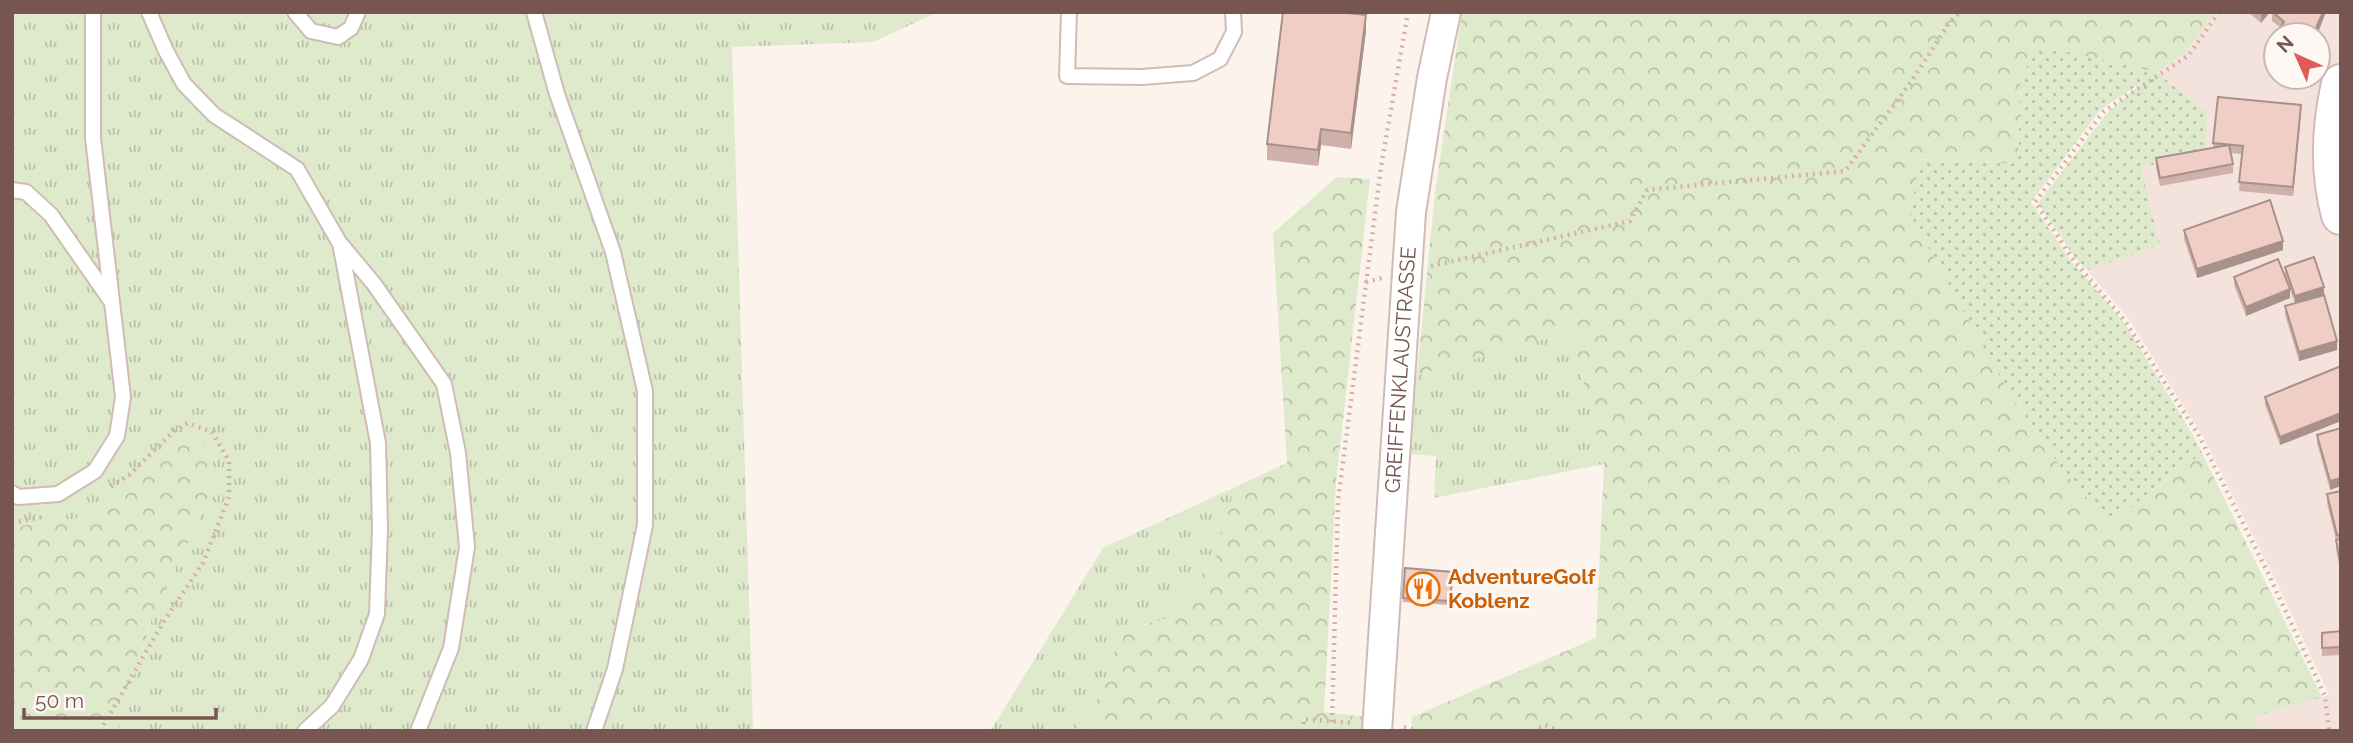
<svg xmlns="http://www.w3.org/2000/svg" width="2353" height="743" viewBox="0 0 2353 743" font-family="Raleway,sans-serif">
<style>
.residential{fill:#f3e3dc;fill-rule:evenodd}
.grass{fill:url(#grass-tufts)}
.forest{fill:url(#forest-crowns)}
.garden{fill:url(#garden-dots)}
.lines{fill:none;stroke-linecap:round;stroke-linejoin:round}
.service-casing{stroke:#d1bbb5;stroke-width:18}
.minor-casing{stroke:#d1bbb5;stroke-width:32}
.secondary-casing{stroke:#d4bab2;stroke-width:42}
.path{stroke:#d6b0a8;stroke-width:4.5;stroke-dasharray:2 5;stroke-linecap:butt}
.service{stroke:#fff;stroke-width:14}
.minor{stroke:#fff;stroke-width:28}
.secondary{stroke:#fff;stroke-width:38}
.wall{fill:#ceb1aa}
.shaded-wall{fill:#a8908b}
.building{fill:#f0cec6;stroke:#a8908b;stroke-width:2}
.labels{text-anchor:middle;stroke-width:5;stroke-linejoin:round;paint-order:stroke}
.street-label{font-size:21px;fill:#775550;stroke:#fef8f4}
.food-label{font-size:21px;font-weight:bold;fill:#c56008;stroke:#fef8f4;text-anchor:start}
</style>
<defs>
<pattern id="grass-tufts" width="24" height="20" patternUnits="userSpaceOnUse" patternTransform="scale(1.75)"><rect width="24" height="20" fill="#deeacb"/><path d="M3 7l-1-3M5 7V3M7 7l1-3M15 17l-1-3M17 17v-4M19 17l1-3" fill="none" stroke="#b9c0a7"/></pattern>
<pattern id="forest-crowns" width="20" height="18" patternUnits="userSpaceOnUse" patternTransform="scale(1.75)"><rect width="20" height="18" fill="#deeacb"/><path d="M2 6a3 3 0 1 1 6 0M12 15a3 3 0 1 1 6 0" fill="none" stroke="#b9c0a7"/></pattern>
<pattern id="garden-dots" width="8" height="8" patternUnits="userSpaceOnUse" patternTransform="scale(1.75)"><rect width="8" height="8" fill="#deeacb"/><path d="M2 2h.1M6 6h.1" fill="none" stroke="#b9c0a7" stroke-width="1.8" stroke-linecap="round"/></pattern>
</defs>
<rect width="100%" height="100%" fill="#fcf3ed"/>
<!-- residential -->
<path class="residential" d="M2215,12H2341V731H2258L2255,717L2329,695L2276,581L2202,435L2128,318L2087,270L2160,245L2141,167L2207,112L2156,72L2185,53ZM2276,35H2318V77H2276Z"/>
<!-- grass -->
<path class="grass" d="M12,12H938L873,42L732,47L753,731H117L151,622L168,448L132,491L95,516L12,527Z
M1571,331L1604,464L1434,498L1436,456L1406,454L1417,375Z
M1235,487L1215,559L1165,619L1122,631L1097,701L1074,731H924L991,730L1103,548Z"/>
<!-- forest -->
<path class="forest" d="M1462,12H2215L2185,53L2156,72L2041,47L2021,75L2018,164L1920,159L2008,391L2066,474L2111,522L2202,453L2322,697L2255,717L2258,731H1411L1412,717L1596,638L1604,464L1571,331L1417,375L1435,193Z
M1337,177L1370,179L1336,482L1324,712L1365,717L1364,731H1074L1097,701L1122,631L1165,619L1215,559L1235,487L1287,463L1273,233Z
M201,439L209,464V497L151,622L117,731H12V527L95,516L132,491L167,448Z"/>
<!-- garden -->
<path class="garden" d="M2041,46L2156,72L2207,112L2205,155L2141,167L2160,245L2087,270L2075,258L2038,203L2108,112L2147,79L2101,109L2031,202L2070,260L2123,321L2193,435L2202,453L2110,523L2066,474L2008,391L1911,216L1919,159L2018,164L2021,75Z"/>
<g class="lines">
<defs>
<path id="service" d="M149,12L166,51L184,84L214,115L297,169L339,242L374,284L444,384L458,453L467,547L451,648L418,731
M295,12L311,31L338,37L351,28L358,12
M534,12L557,94L613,252L645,391V525L615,669L594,731
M1069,12L1067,76L1142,77L1193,73L1220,59L1234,32L1233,12
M12,190L26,192L51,215L111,301
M12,493L18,497L58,494L95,471L117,436L123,397L93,138V12
M305,731L332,706L361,659L377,614L380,529L378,443L340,243"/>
<g id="minor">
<path id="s1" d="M1377,731L1411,212L1432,78L1446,12"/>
</g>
<path id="secondary" d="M2341,84C2331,128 2329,171 2341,215"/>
</defs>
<!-- service casing -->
<use href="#service" class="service-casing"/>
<!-- minor casing -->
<use href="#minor" class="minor-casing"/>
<!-- secondary casing -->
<use href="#secondary" class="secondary-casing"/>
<!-- path -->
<path class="path" d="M2219,12L2189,55L2104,111L2035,202L2072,258L2125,321L2198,434L2268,573L2325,696L2329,731
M1431,266L1630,221L1647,190L1845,171L1913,79L1950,22L1960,12
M1366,282L1382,278
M12,523L42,517
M1332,722L1338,501L1381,167L1408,12
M1404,727L1419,731
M100,731L164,621L203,563L229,497V461L212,432L188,423L175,430L129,475L107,489
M1303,731L1304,719L1353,723
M1533,731L1545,725L1559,731"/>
<!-- service -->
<use href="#service" class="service"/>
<!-- minor -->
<use href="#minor" class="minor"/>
<!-- secondary -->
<use href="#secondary" class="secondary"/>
</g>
<!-- wall -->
<path class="wall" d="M2248,12H2270L2261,23Z
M2272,12H2326L2317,35H2276V70L2264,63V54L2280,27L2272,21Z
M1366,31L1351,149L1321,145L1318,166L1267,160V144Z
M2301,113L2293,196L2239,191L2242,154L2231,153L2233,164V173L2160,186L2156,167V158L2213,148V143Z
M2184,230L2283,250L2197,278L2184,239Z
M2285,267L2324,295L2337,350L2299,361L2285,315V306L2295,303L2290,290V298L2246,316L2234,285V277L2289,288L2285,275Z
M2341,366V421L2280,445L2265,405V397Z
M2341,428L2330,490L2317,443V435Z
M2341,491V574L2336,549V540L2327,503V494Z
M1405,568L1453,572L1450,605L1403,602Z
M2341,631V655L2322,656V633Z"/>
<!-- shaded-wall -->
<path class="shaded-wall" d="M2262,12H2270L2261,23V14Z
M2323,12H2326L2317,35H2313Z
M1366,15V31L1351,149V133Z
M2301,105V113L2293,196V187Z
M1321,129V145L1318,166V150Z
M2283,241V250L2197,278V269Z
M2324,287V295L2295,305V296Z
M2290,289V298L2246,316V307Z
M2337,341V350L2299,361V352Z
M2341,413V421L2280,445V437Z
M2341,478V486L2330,490V481Z"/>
<!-- building -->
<path class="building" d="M1283,12H1340L1366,15L1351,133L1321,129L1318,150L1267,144Z
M2273,12H2323L2313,35H2276V62L2264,54L2284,22Z
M2218,97L2301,105L2293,187L2239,182L2243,146L2213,143Z
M2229,145L2233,164L2160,178L2156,158Z
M2270,200L2283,241L2197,269L2184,230Z
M2314,257L2324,287L2295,296L2285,267Z
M2278,259L2290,289L2246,307L2234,277Z
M2324,295L2337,341L2299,352L2285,306Z
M2341,366V413L2280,437L2265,397Z
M2341,428V478L2330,481L2317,435Z
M2341,491V534L2337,535L2327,494Z
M2341,539V566L2336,540Z
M1405,568L1453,572L1450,601L1403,598Z
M2341,631V647L2322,648V633Z"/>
<!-- icons -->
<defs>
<symbol id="restaurant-ring" viewBox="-11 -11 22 22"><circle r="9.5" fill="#fef8f4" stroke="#e8710a" stroke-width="1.5"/><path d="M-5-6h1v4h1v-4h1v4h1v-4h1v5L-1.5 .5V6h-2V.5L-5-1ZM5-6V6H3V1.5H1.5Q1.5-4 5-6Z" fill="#e8710a"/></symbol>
</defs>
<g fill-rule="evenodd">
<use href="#restaurant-ring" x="1404" y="570" width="38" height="38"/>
</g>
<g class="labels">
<!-- street labels -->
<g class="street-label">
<text dy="7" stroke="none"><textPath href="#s1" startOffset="362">GREIFFENKLAUSTRASSE</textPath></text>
</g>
<!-- food labels -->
<g class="food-label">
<text x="1448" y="584">AdventureGolf<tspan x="1448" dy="24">Koblenz</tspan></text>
</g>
</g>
<!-- border -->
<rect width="2353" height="743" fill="none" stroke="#775550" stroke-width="28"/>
<!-- north arrow -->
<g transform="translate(2297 56) rotate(315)"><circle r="33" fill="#fef8f4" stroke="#c8b7b2" stroke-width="2"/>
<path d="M0-5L12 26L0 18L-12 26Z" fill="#dd5b5b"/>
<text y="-10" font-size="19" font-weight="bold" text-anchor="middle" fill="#775550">N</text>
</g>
<!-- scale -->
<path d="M24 708v10h192v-10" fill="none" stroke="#775550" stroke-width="3.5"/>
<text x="35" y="708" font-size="21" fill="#775550" stroke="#fef8f4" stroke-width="5" paint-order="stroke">50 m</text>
</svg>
